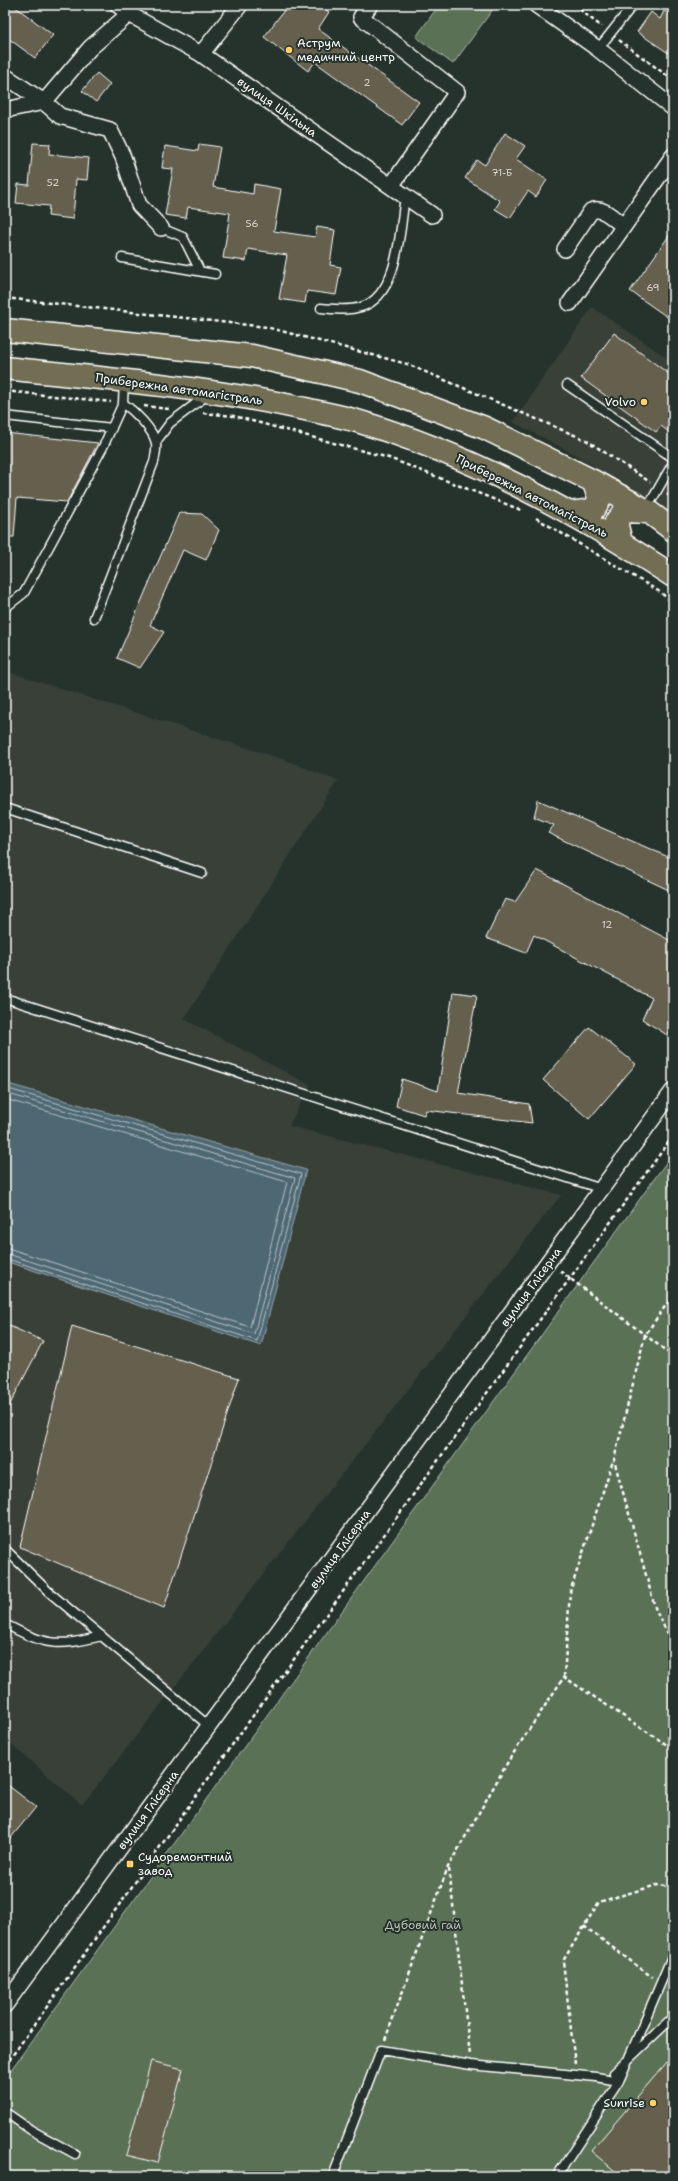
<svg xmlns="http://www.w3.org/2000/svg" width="678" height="2181" viewBox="0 0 678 2181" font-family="'Shantell Sans',sans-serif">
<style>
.built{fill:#394137}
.green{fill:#5a7155;stroke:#acb8aa}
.water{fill:#4e6773;stroke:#95a4ab}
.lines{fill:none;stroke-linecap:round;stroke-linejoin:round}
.shore{stroke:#b8c2c7;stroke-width:1}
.building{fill:#65614e;stroke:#fff}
.lane-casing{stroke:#fff;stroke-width:11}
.street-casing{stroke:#fff;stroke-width:18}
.primary-casing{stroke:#fff;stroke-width:25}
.path{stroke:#fff;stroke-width:2.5;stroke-dasharray:4 3;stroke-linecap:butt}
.lane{stroke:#26332d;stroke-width:8}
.street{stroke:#26332d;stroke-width:15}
.primary{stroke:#726e52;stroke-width:22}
.poi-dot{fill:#ffd166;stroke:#26332d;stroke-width:1.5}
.labels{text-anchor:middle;stroke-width:4;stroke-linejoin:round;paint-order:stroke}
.number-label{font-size:10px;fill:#d8d8d3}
.poi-label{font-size:12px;fill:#fff;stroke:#26332d;text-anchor:start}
.street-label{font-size:12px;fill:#fff;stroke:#26332d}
.park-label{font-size:12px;fill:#b5bfb2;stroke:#26332d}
</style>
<rect width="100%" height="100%" fill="#26332d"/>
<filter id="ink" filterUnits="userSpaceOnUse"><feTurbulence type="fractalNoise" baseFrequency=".025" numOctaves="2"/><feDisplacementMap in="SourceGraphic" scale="8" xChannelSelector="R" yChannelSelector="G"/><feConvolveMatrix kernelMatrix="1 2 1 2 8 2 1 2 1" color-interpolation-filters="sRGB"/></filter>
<g filter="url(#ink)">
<!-- built -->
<path class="built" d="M592,307L673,362V517L576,455L513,422Z
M5,671L288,761L338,781L184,1019L310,1085L289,1126L561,1195L82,1805L5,1739Z"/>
<!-- green -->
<path class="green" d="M439,5H496L453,64L416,37Z
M673,1153V2176H5V2078Z"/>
<!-- water -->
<path class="water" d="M5,1083L306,1170L261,1346L5,1261Z"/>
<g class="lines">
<!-- shore -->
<path class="shore" d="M5,1088L301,1174L257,1341L5,1258
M5,1093L295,1178L254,1334L5,1253
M5,1099L287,1182L250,1327L5,1247"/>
</g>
<!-- building -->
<path class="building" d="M5,5H13L53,35L35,58L5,36Z
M288,5H320L329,12L318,29L419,102L402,125L315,62L308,71L264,37Z
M664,11L673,16V56L637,32L651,12L660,19Z
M97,73L110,84L96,102L82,91Z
M505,133L525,146L516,159L547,180L536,197L528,191L510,218L495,209L500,201L465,178L477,160L485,165Z
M33,143L50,144L49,154L89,158L87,180L76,179L73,219L48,216L49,206L16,203L18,184L29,185Z
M199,144L220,147L213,187L253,194L254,184L281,189L274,231L315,237L317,227L335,230L330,265L341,267L336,295L307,291L305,303L279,299L287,255L248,249L246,261L223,258L230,213L188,207L186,218L165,215L173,169L162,168L165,146L198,151Z
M673,230V321L630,291Z
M614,333L673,377V435L661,426L656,432L581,378Z
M5,433L98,443L67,502L17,498L14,537H5Z
M179,513L202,514L219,530L206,560L183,550L150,625L164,632L140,668L117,658Z
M538,800L673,859V892L548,833L554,825L534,817Z
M537,870L673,942V1025L667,1035L642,1019L652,998L534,935L526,953L486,938L505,899L515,902Z
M453,992L477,995L458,1093L529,1104L532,1123L426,1110L424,1115L396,1106L402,1079L438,1091Z
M589,1027L636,1064L589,1119L543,1080Z
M5,1324L43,1341L5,1414Z
M72,1326L239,1378L164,1608L20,1547Z
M5,1783L36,1807L5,1845Z
M673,2055V2176H621L591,2151Z
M151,2061L183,2069L158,2163L126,2155Z"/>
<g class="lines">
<defs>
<path id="lane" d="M598,49L633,5
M161,228L183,237L200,271
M122,258L215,274
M321,308C334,309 348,311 361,307C399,296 400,228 405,196
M567,385L673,458
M5,416L112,428
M156,442L170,423L206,396
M646,510L673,463
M5,608L24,593L103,447L123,403L124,381
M94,618L154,462C155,456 157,449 156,443C153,429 134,411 123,403
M5,808L202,873
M5,998L602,1189
M5,1549L49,1592L209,1726
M5,1624C47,1646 56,1647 102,1636
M5,2112L31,2130L75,2154
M333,2176L381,2050L471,2065L596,2077L619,2081L614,2073L671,2019L673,2021
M557,2176L619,2081L673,1954"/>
<path id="street" d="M118,5L129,14L201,54L432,215
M370,5L361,17L457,92L391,186
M536,5L598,49L673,108
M129,14L90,48L44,102L60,116L110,130L123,157L139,205L161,228
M201,54L240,5
M5,76L44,102L5,110
M565,249L591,211C603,206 614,219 623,226
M570,303L673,156
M5,2005L673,1091"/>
<path id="primary" d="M5,330L252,356L360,381L485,428L593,481L649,512L673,530
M5,368C107,379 205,387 305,409C322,413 340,416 357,421C471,455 575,512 673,576
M570,513L593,510L600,499L593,481
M621,542L616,522L624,511L649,512"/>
</defs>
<!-- lane casing -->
<use href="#lane" class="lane-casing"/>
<!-- street casing -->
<use href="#street" class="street-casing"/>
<!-- primary casing -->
<use href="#primary" class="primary-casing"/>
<!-- path -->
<path class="path" d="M574,5L602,27
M619,40L673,80
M5,298L266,327L407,364L586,440L650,482
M5,391L111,402
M144,406L169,409
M203,413L234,416L389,458L521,510
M667,494L673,498
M536,518L660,592L673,603
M560,1271L673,1356
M673,1295L645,1335L614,1460L656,1611L673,1644
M564,1677L570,1592L613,1461
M449,1869L470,2055
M584,1926L652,1977
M385,2040L448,1867L509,1760L564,1677L673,1749
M575,2064L563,1961L599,1902L657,1885L673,1887
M5,2066L242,1731L673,1136"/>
<!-- lane -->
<use href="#lane" class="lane"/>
<!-- street -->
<use href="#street" class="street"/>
<!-- primary -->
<use href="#primary" class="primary"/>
</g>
</g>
<!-- markers -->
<g class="poi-dot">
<circle cx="289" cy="50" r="4"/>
<circle cx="644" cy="402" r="4"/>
<rect x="126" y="1860" width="8" height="8" rx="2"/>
<circle cx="653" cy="2103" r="4"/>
</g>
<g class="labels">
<!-- number labels -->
<g class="number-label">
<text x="367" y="86">2</text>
<text x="502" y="176">71-Б</text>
<text x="53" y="186">52</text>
<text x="252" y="227">56</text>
<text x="653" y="291">69</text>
<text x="607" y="928">12</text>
</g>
<!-- poi labels -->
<g class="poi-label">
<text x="297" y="47">Аструм<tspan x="297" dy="14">медичний центр</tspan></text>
<text x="636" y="406" text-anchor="end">Volvo</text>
<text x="138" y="1861">Судоремонтний<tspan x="138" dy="14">завод</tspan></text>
<text x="645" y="2107" text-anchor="end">Sunrise</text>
</g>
<!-- street labels -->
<g class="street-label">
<text transform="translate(277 107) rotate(35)" y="4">вулиця Шкільна</text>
<text transform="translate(179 389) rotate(8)" y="4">Прибережна автомагістраль</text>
<text transform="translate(532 496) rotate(27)" y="4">Прибережна автомагістраль</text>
<text transform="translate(531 1287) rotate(-54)" y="4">вулиця Глісерна</text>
<text transform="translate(340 1549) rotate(-54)" y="4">вулиця Глісерна</text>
<text transform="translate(148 1810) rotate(-54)" y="4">вулиця Глісерна</text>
</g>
<!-- park labels -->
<g class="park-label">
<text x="423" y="1929">Дубовий гай</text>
</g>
</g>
<!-- margin -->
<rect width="678" height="2181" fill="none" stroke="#26332d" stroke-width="20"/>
<rect x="10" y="10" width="658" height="2161" fill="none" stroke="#fff" stroke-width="1.5" filter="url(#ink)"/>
</svg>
